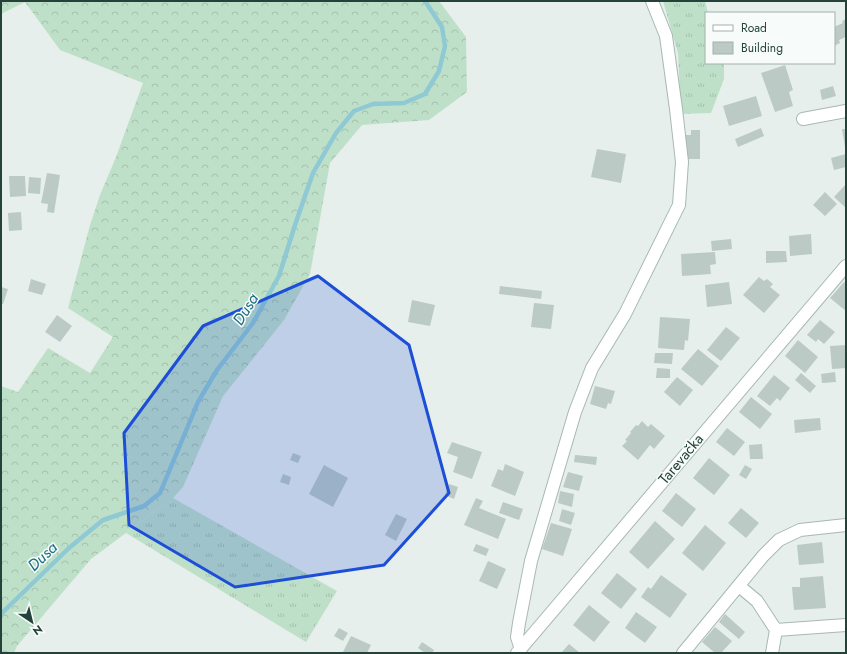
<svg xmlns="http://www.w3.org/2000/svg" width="847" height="654" viewBox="0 0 847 654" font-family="Jost,sans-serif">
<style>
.grass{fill:url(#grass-tufts)}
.forest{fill:url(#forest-crowns)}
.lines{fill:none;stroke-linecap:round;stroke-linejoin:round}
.stream{stroke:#8ec9d4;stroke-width:4.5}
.building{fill:#bbcac4}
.minor-casing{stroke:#a8b8b2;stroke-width:14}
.minor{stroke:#fff;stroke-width:12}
.marked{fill:#1d4ed8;fill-opacity:0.2;stroke:#1d4ed8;stroke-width:3;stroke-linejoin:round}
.labels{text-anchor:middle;stroke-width:3;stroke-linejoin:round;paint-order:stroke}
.street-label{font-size:15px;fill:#24423a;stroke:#f7fbf9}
.water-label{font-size:16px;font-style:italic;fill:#1c6f80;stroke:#f7fbf9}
</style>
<defs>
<pattern id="grass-tufts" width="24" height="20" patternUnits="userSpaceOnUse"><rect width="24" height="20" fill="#bfe0c8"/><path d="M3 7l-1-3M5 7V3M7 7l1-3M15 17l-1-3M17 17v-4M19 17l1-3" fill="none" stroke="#a4c1ad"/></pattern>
<pattern id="forest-crowns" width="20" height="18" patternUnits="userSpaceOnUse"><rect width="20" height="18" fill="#bfe0c8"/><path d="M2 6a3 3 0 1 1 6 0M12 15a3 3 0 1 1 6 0" fill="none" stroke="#a4c1ad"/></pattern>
</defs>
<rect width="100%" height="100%" fill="#e6efeb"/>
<!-- grass -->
<path class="grass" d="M663,1H705L708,13H706V63H724V79L711,113L681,114L678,53Z
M173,498L337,591L306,642L126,533Z"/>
<!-- forest -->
<path class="forest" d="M1,1H439L466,37L467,92L429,120L362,125L330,163L310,274L284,320L223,396L183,487L173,498L91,559L17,646L14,653H1V386L18,392L48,348L90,373L113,337L68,308L90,225L100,195L116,157L143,83L60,50L25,2L1,14Z"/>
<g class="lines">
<!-- stream -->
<path class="stream" d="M1,614L69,548L103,520L144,506L160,493L198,402L217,370L253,323L279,276L295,225L313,173L336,133L354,111L373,104L404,103L425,94L439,71L445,46L442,27L425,1"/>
</g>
<!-- building -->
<path class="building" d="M846,19V37L839,40L840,43L834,46V27L843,23L842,21Z
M785,65L793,90L789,92L793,106L775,112L761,73Z
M833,86L836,96L822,100L820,90Z
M756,96L762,116L729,126L723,106Z
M761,128L764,136L738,147L735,139Z
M842,129H846V147H845Z
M691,130H700V159H685L686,135H691Z
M597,149L626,154L621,183L591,177Z
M846,154V167L834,170L831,158Z
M47,173L60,175L54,213L47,212L48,204L41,203Z
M9,176H25L26,196L10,197Z
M29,177L41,178L40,194L28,193Z
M846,184V208L834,197Z
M825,192L837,204L825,216L813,205Z
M21,212L22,230L9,231L8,213Z
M811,234L812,254L790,256L789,236Z
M731,239L732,249L712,251L711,241Z
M766,251H786L787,262L766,263Z
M715,252L716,264L710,265L711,274L682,276L681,254Z
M759,277L764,281L767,279L773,284L770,287L780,295L764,313L743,295Z
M31,279L46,284L42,295L28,291Z
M729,282L732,304L707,307L705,285Z
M844,282L846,283V311L830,298Z
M500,286L542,291L541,299L499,294Z
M1,287L8,289L3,304H1Z
M412,300L435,305L430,326L408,322Z
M534,303L554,305L551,329L531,327Z
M57,315L72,326L60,342L45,332Z
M660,317L690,319L688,341L685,340L684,350L658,348Z
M820,320L835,332L824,344L818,339L816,342L807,335Z
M726,327L740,338L721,361L707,350Z
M798,340L818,357L805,373L785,356Z
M846,345V368L832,369L830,346Z
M698,349L719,366L702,386L681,369Z
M655,353H673L672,364L654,363Z
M657,368L670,369V378H656Z
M835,372L836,382L822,383L821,374Z
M801,373L816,386L810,393L795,380Z
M774,375L790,388L780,401L777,398L770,406L757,396Z
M677,377L693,390L680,406L664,392Z
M595,386L615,391L611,404L608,403L606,409L590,404Z
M751,397L772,414L760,429L739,412Z
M820,418L821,430L795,433L794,420Z
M642,421L648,427L651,424L665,436L654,449L650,445L638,460L622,446L627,441L625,440L631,433L630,432L636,425L638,426Z
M727,428L745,442L734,456L716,442Z
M452,442L482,452L472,479L453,472L458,457L447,453Z
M762,444L763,459H750L749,445Z
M293,453L301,456L298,463L290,460Z
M575,455L597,457L596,465L574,462Z
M709,458L730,475L714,495L693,478Z
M505,464L524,472L515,496L491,486L498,469L503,471Z
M324,465L348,478L333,507L309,494Z
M745,465L752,469L746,479L739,475Z
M568,472L583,476L579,491L563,487Z
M283,474L291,477L289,485L280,482Z
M449,484L458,487L454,499L445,495Z
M560,491L574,494L572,507L558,503Z
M676,493L696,509L682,527L662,511Z
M476,498L483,501L479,508L506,519L498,539L464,525Z
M503,502L523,509L519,520L499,513Z
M741,508L759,523L746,538L728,523Z
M562,509L575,513L571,525L559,521Z
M396,514L407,519L396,541L385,535Z
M655,521L675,539L648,569L629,552Z
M551,523L572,529L563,556L542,549Z
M705,525L726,543L703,571L682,553Z
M822,542L824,563L799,565L797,545Z
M476,544L489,549L486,556L473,551Z
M488,561L506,569L497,589L479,581Z
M617,573L637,589L621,609L601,593Z
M661,575L687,594L670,618L641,597L648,587L651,589Z
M823,576L826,608L794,610L792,587H800V578Z
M589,605L610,622L594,642L573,625Z
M636,612L657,627L645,643L625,628Z
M725,614L745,632L739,639L719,622Z
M715,627L732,641L721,653H715L702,642Z
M339,628L348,633L343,641L334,636Z
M351,636L371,645L367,653L343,652Z
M422,642L434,650L432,653H425L418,648Z
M569,644L580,653H561Z"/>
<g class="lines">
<defs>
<path id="minor" d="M803,119L846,111
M739,586L757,601L776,630L772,653
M776,630L846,625
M521,649L517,637L519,623L531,561L575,412L592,368L625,314L679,205L682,162L676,109L666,36L652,1
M517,653L846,266
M683,653L763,556L779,540L800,530L846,525"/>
</defs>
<!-- minor casing -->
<use href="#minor" class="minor-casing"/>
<!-- minor -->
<use href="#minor" class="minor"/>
</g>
<!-- marked area -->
<path class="marked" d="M318,276L409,345L449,493L384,565L235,587L129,525L124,433L203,326Z"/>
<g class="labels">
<!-- street labels -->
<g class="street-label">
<text transform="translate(681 459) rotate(-50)" y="5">Tarevačka</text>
</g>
<!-- water labels -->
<g class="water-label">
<text transform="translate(245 309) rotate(-58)" y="6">Dusa</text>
<text transform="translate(42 556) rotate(-44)" y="6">Dusa</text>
</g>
</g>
<!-- border -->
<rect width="847" height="654" fill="none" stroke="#24423a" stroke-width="4"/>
<!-- legend -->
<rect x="705" y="12" width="130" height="52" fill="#f7fbf9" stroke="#a3b1ad"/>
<rect x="713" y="25" width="20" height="6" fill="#ffffff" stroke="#a3b1ad"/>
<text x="741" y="32" font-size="12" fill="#24423a">Road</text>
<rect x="713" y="42" width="20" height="12" fill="#bbcac4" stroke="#a3b1ad"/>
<text x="741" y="52" font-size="12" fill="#24423a">Building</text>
<!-- north arrow -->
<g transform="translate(32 622) rotate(145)" stroke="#f7fbf9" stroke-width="3" paint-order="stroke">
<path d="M0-3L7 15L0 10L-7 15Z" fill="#24423a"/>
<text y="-6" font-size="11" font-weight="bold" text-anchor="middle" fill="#24423a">N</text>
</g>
</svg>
